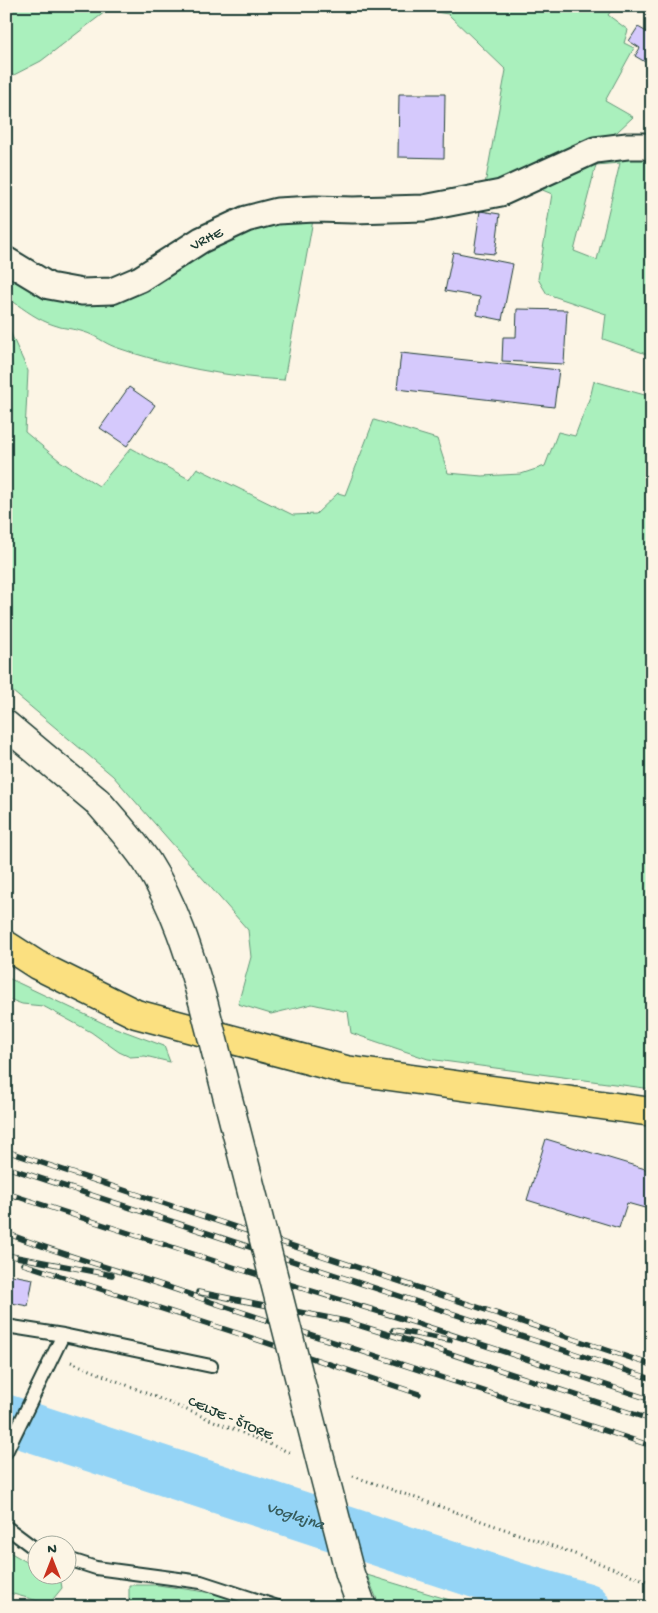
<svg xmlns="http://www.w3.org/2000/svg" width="658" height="1613" viewBox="0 0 658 1613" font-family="'Gochi Hand',sans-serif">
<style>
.green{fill:#aaf0bd;stroke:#649678;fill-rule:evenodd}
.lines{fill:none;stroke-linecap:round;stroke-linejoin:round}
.river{stroke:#94d4f6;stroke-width:49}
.building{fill:#d5c9fc;stroke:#1f3d34}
.lane-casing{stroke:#1f3d34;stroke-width:16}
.street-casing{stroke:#1f3d34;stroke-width:29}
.secondary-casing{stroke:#1f3d34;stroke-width:31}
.primary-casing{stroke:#1f3d34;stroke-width:31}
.path{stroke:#1f3d34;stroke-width:3;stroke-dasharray:1 4;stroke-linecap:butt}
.lane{stroke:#fcf5e5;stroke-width:12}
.street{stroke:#fcf5e5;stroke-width:25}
.secondary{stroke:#fcf5e5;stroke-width:28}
.primary{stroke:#fbe080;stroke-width:28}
.rail-casing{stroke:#1f3d34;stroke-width:5.5}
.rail{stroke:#fcf5e5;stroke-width:4;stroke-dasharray:11;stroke-linecap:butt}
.secondary-bridge-casing{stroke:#1f3d34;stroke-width:31;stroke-linecap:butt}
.secondary-bridge{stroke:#fcf5e5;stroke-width:28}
.labels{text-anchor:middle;stroke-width:4;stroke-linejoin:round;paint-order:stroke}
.street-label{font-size:15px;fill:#1f3d34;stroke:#fcf5e5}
.water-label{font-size:16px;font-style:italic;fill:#365b5b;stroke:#fcf5e5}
</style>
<rect width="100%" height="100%" fill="#fcf5e5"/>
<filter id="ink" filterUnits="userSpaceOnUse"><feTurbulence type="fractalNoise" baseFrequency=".02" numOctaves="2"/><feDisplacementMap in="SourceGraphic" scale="10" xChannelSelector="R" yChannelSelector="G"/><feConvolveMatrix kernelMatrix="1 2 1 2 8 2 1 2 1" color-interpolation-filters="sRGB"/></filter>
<g filter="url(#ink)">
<!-- green -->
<path class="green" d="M6,6H116L105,12L41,61L6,79Z
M398,6H615L608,15L628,30L624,43L634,48L605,101L633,117L617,132L484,190L506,70L448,14Z
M652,154V356L603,339L606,314L547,294L538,279L552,194L533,186L596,155ZM620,163L597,260L574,251L596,165Z
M313,220L284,380C226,377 169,366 115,347C104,343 95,335 84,332C74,328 63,329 54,325C38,320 25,310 11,300L7,277L45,294L101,304L123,300L143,293L153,283L207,249L262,222Z
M6,323L28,371L25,432L60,461L99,486L131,448L189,479L197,468L293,515L316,514L338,493L345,495L374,420L437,439L448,473L482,476L521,474L545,466L558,432L575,436L591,394L594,381L652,397V1089L428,1059L351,1033L348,1012L312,1004L271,1014L238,1004L251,957L248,930L113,776L6,686Z
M6,977L105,1024L164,1046L170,1062L145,1056L130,1057L119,1052L91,1032L43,1006L22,1004L6,998Z
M6,1550L37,1568L38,1576H60L62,1588L49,1604L6,1592Z
M367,1575L473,1607H380Z
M129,1585H158L233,1596L257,1607H136L129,1600Z"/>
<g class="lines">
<!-- river -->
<path class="river" id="s1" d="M6,1419L514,1586L586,1607"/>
</g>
<!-- building -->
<path class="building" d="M638,27L652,35V66L635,56L640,48L629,41Z
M399,94H445L444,158L398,157Z
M480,211L500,214L495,254L474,252Z
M453,252L513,264L502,320L477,315L480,297L445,291Z
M517,309L567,310L564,364L502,361L503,337H516Z
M401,353L559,370L554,407L397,389Z
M129,387L155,405L127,446L100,428Z
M546,1139L652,1171V1210L627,1203L619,1228L527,1200Z
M7,1274L33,1279L28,1306L6,1302Z"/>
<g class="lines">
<defs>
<path id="lane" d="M6,1326L63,1335L211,1366
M6,1452L63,1335
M6,1527L34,1548L38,1549
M68,1559L96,1568L201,1582L278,1607"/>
<g id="street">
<path id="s2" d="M6,260L49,286L82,292L112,291L140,279L201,240L246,219L277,211L315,209L353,210L424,208L501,193L595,150L627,146H645L652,148"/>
</g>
<path id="secondary" d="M6,725L98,802"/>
<path id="primary" d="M6,945L37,965L136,1014L346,1070L652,1112"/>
</defs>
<!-- lane casing -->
<use href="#lane" class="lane-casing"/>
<!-- street casing -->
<use href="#street" class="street-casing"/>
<!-- secondary casing -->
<use href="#secondary" class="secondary-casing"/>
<!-- primary casing -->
<use href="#primary" class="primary-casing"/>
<!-- path -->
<path class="path" d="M71,1362L291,1453
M353,1476L564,1550L652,1583"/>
<!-- lane -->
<use href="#lane" class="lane"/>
<!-- street -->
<use href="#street" class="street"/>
<!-- secondary -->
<use href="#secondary" class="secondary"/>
<!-- primary -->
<use href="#primary" class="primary"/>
<defs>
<path id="rail" d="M6,1151L652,1365
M6,1167L652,1379
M6,1193L236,1268L413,1322L652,1400
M6,1233C73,1259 143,1277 211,1302L652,1446
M6,1255L112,1275
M23,1264L246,1336L419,1394
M198,1292L345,1321L442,1351L652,1420
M393,1330L450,1340"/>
</defs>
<!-- rail casing -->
<use href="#rail" class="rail-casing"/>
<!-- rail -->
<use href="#rail" class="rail"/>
<defs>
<path id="secondary-bridge" d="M98,802C115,822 133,841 147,862C175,906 190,955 204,1005L326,1482L350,1574L362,1607"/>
</defs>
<!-- secondary-bridge casing -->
<use href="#secondary-bridge" class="secondary-bridge-casing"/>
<!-- secondary-bridge -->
<use href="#secondary-bridge" class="secondary-bridge"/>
</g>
</g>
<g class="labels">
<!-- street labels -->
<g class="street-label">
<text dy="5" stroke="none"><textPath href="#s2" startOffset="222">VRHE</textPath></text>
<text transform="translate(231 1417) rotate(23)" y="5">CELJE - ŠTORE</text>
</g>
<!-- water labels -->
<g class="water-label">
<text dy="6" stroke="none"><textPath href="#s1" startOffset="305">Voglajna</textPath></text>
</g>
</g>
<!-- margin -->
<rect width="658" height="1613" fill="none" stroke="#fcf5e5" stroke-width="25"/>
<rect x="12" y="12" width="633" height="1588" fill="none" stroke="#1f3d34" stroke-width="2" filter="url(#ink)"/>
<!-- north arrow -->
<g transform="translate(52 1560)"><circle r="24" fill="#fcf5e5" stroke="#a4ab9e"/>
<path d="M0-4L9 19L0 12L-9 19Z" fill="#c8321e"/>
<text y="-8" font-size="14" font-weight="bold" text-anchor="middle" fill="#1f3d34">N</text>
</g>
</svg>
